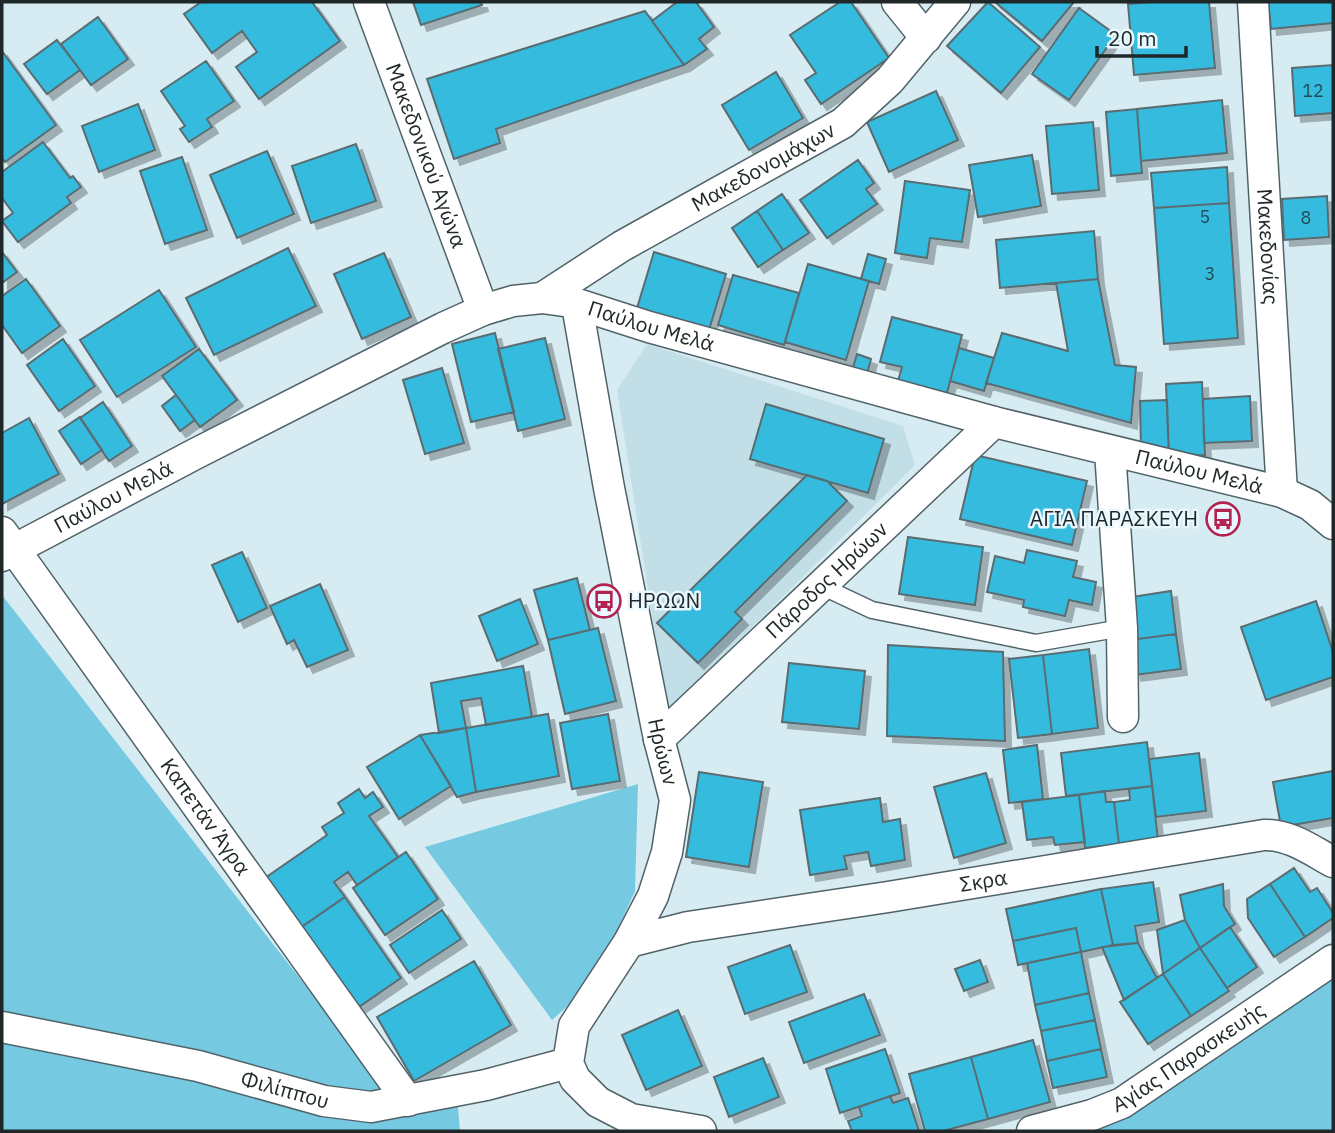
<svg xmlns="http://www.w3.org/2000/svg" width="1335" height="1133" viewBox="0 0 1335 1133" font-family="'IBM Plex Sans',sans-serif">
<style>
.built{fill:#c2dfe8}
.green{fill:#75c9e1}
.building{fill:#35bbdd;stroke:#5a6c71;stroke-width:2;filter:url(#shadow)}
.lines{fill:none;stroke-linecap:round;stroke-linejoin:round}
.service-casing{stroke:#516369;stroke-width:19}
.minor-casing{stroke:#516369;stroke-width:33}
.service{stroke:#fff;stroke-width:16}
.minor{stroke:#fff;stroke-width:30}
.labels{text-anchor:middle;stroke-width:5;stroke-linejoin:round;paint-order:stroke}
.number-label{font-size:18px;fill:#244c56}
.street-label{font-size:21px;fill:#1f2729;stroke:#e8f8fe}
.poi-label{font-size:21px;fill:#1f2729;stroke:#e8f8fe;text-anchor:end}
</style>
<defs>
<filter id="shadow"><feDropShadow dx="6" dy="6" stdDeviation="0" flood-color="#0004"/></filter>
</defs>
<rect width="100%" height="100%" fill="#d7ecf2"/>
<!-- built -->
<path class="built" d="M647,344L903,426L915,465L667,712L617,390Z"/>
<!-- green -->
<path class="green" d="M2,595L385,1088L351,1111L2,1020Z
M638,784L635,891L603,961L571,1003L552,1020L425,847Z
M1333,970V1131H1069L1145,1107Z
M2,1029L218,1087L354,1117L457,1097L460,1131H2Z"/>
<!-- building -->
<path class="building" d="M201,2H312L340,41L259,99L236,67L257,52L242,31L212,53L184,14Z
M413,2H481L482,5L421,25Z
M677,2H696L714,27L699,39L707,49L684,65L652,21Z
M840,2H851L889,58L821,104L805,80L816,73L790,35Z
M988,2L1040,47L1001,93L947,46Z
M995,2H1074L1042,41Z
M1151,2H1209L1215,68L1134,75L1128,4Z
M1268,2H1333V23L1271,29Z
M1079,8L1116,35L1069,100L1032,74Z
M645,11L684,65L496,129L500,143L454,159L427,79Z
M98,17L128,59L91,85L61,44Z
M57,40L80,70L47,94L24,64Z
M2,51L56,125L5,162L2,158Z
M206,61L234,101L207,119L212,127L189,142L180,129L185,126L161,91Z
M1333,65V113L1295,116L1292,68Z
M776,72L803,118L749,150L722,105Z
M936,91L958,140L889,172L867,122Z
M1222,100L1227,153L1141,161L1137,109Z
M138,104L155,150L99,172L82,126Z
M1137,109L1142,173L1111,176L1106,112Z
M1093,122L1099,190L1052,194L1046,126Z
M43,142L70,178L73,176L81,187L67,197L71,203L18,242L2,221L13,213L2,198V172Z
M356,144L376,201L311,223L292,166Z
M267,151L294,214L237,238L210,175Z
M1032,155L1041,206L978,217L969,165Z
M182,157L207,230L165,244L140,171Z
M858,160L874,183L866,189L877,204L827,238L800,200Z
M1227,167L1229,203L1154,208L1151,173Z
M905,181L970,190L962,242L930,238L927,258L895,253Z
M782,194L809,233L783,250L757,211Z
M1327,196L1329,237L1284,240L1282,199Z
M1229,203L1238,338L1164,344L1154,208Z
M757,211L783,250L758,267L732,228Z
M1094,231L1098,279L1000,288L996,240Z
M288,248L316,306L214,355L186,298Z
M2,252L17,272L2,283Z
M654,252L726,274L709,330L637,308Z
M384,253L411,317L362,339L334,274Z
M868,254L886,259L879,284L861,279Z
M808,264L869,281L846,360L785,342Z
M733,275L799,293L784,345L718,325Z
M26,279L60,326L22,353L2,325V296Z
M1098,279L1115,365L1136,367L1131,423L986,383L1002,333L1068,351L1056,283Z
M159,290L196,347L117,397L80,340Z
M892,317L962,335L947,393L898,381L902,367L880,362Z
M495,333L514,412L471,422L452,344Z
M545,338L565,419L518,431L498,349Z
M63,339L95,386L59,411L27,365Z
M959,348L994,358L984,391L950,381Z
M199,349L237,400L200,427L162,376Z
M857,354L871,359L866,378L851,374Z
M442,368L464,443L425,454L403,380Z
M1202,382L1205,455L1169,457L1166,384Z
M176,395L195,420L180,431L162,406Z
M1250,396L1252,441L1204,443L1203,399Z
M1167,400L1169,457L1141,451L1140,401Z
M103,402L132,446L109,461L80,418Z
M766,404L884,439L868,493L750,459Z
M80,417L102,450L81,464L59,431Z
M29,418L59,474L2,504V433Z
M975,455L1087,481L1072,545L960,519Z
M807,475L827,481L847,501L735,612L742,619L698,663L657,623Z
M908,537L983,547L975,605L899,594Z
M1027,550L1077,561L1073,577L1096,582L1092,605L1069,600L1065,616L1023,607L1024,600L987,592L995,556L1024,563Z
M242,552L267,608L238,622L212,565Z
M577,578L590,630L548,640L534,590Z
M320,584L348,650L307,667L294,640L287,644L270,606Z
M1171,591L1176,634L1130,640L1125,598Z
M520,599L538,644L497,661L479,616Z
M1316,601L1333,652V677L1266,700L1241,627Z
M598,628L616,701L565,714L548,640Z
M1176,634L1181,669L1135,675L1130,640Z
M888,645L1003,652L1005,741L887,736Z
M1089,649L1098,728L1052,734L1043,655Z
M1043,655L1052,734L1018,738L1009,659Z
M789,663L865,671L859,729L782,722Z
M523,666L532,717L486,725L481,698L461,701L466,728L439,733L431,683Z
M548,714L559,776L476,792L466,728Z
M608,714L620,781L572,789L560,723Z
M466,728L476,792L457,797L420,735Z
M420,735L451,786L399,819L367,767Z
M1147,742L1152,786L1066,796L1061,753Z
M1037,745L1043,799L1009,803L1003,750Z
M1199,753L1206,811L1156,817L1149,759Z
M1333,771V818L1281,827L1273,782Z
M699,772L763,782L749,867L686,857Z
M986,773L1006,843L954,858L934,787Z
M1152,786L1158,840L1119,844L1114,802L1130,800L1129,789Z
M359,789L365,798L373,792L383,807L369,816L398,857L357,885L348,872L334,882L345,897L300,928L265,878L327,835L322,827L344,813L338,803Z
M1105,791L1106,802H1114L1119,844L1085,848L1079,795Z
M1079,795L1085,842L1055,845L1053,837L1027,840L1022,802Z
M880,798L883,822L900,819L905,860L871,866L868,852L844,856L847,869L810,875L800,810Z
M406,852L438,899L385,935L353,888Z
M1294,868L1310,892L1317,888L1333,913V918L1305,937L1270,884Z
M1153,882L1159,922L1135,926L1138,943L1113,945L1101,889Z
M1223,884L1224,906L1235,924L1200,948L1185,920L1180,895Z
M1270,884L1305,937L1274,957L1248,918L1247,899Z
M1101,889L1113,945L1081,952L1076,928L1013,941L1006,909Z
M345,897L401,978L356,1009L300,928Z
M442,910L461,939L409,973L390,945Z
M1185,920L1200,948L1163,974L1157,930Z
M1230,927L1257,967L1227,988L1200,948Z
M1076,928L1081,952L1018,965L1013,941Z
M1138,943L1157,978L1124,1000L1102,947Z
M790,945L807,992L745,1014L728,967Z
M1200,948L1229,991L1191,1016L1163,974Z
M1081,952L1089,993L1035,1005L1027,963Z
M980,960L988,982L964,991L955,969Z
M474,961L511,1025L414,1081L377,1017Z
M1163,974L1191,1016L1148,1044L1120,1002Z
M1089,993L1095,1020L1041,1031L1035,1005Z
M864,994L880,1035L804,1063L789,1022Z
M678,1010L702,1066L646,1090L622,1035Z
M1095,1020L1101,1049L1047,1061L1041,1031Z
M1033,1040L1050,1102L988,1119L971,1057Z
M885,1049L900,1093L840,1113L826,1069Z
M1101,1049L1107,1077L1053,1088L1047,1061Z
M971,1057L988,1119L943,1131H925L909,1074Z
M763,1058L779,1097L729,1117L714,1077Z
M890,1096L893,1103L908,1098L919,1131H852L848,1121L862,1116L859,1107Z"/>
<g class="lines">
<defs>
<path id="service" d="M821,586L872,610L1036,643L1122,628"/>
<g id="minor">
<path id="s1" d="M369,2L483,310"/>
<path d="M897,2L926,38"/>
<path id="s2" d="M1253,2L1282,492"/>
<path id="s3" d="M542,298L622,246L843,123L890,80L955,2"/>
<path id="s4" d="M577,305L609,488L659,739L675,800L667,852L653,896L629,942L574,1026L568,1063L575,1079L598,1102L631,1119L701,1131"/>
<path d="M1110,451L1122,628L1123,717"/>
<path id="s5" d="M2,532L408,1101"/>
<path id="s6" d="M2,556L195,454L443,328L483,310L513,301L542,298L571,302L649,327L994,422L1282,492L1310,505L1333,524"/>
<path id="s7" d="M659,739L994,422"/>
<path id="s8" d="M629,942L688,927L888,897L1264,835C1289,834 1311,850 1333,862"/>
<path id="s9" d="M2,1027L198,1066L324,1101L371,1107L486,1085L568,1063"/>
<path id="s10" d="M1032,1131L1092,1115L1122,1103L1333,960"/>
</g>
</defs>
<!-- service casing -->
<use href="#service" class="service-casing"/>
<!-- minor casing -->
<use href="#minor" class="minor-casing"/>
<!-- service -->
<use href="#service" class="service"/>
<!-- minor -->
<use href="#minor" class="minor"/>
</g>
<!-- icons -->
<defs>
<symbol id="bus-ring" viewBox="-11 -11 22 22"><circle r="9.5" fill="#e8f8fe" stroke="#b32250" stroke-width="1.5"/><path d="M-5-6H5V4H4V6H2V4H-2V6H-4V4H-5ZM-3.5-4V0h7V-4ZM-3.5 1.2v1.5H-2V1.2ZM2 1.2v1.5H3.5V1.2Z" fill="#b32250"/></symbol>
</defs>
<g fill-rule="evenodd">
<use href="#bus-ring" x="1204" y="500" width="38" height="38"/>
<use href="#bus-ring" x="585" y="582" width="38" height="38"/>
</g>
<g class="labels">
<!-- number labels -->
<g class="number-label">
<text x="1313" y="97">12</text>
<text x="1205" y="223">5</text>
<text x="1306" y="224">8</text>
<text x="1210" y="280">3</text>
</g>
<!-- street labels -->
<g class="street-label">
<text dy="7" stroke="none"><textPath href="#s1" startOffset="164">Μακεδονικού Αγώνα</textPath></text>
<text dy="7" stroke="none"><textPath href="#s3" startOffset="257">Μακεδονομάχων</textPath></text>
<text dy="7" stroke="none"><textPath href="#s2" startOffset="245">Μακεδονίας</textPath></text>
<text dy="7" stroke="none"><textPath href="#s6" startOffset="714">Παύλου Μελά</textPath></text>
<text dy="7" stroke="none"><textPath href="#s6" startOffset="1281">Παύλου Μελά</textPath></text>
<text dy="7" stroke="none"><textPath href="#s6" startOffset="126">Παύλου Μελά</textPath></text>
<text dy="7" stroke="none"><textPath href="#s7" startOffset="231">Πάροδος Ηρώων</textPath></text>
<text dy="7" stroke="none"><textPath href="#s4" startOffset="455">Ηρώων</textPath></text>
<text dy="7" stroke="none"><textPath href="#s5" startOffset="350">Καπετάν Άγρα</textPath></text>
<text dy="7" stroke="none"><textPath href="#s8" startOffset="360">Σκρα</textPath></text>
<text dy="7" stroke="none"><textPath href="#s10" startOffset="175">Αγίας Παρασκευής</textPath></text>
<text dy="7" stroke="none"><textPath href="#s9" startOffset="290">Φιλίππου</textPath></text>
</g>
<!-- poi labels -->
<g class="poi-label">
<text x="1198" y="526">ΑΓΙΑ ΠΑΡΑΣΚΕΥΗ</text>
<text x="628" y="608" text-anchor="start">ΗΡΩΩΝ</text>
</g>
</g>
<!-- border -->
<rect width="1335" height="1133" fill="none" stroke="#1f2729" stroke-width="7"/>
<!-- scale -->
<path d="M1097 46v10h89v-10" fill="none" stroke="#1f2729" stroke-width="3.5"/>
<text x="1108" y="46" font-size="21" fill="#1f2729" stroke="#e8f8fe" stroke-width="5" paint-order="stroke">20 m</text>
</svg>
